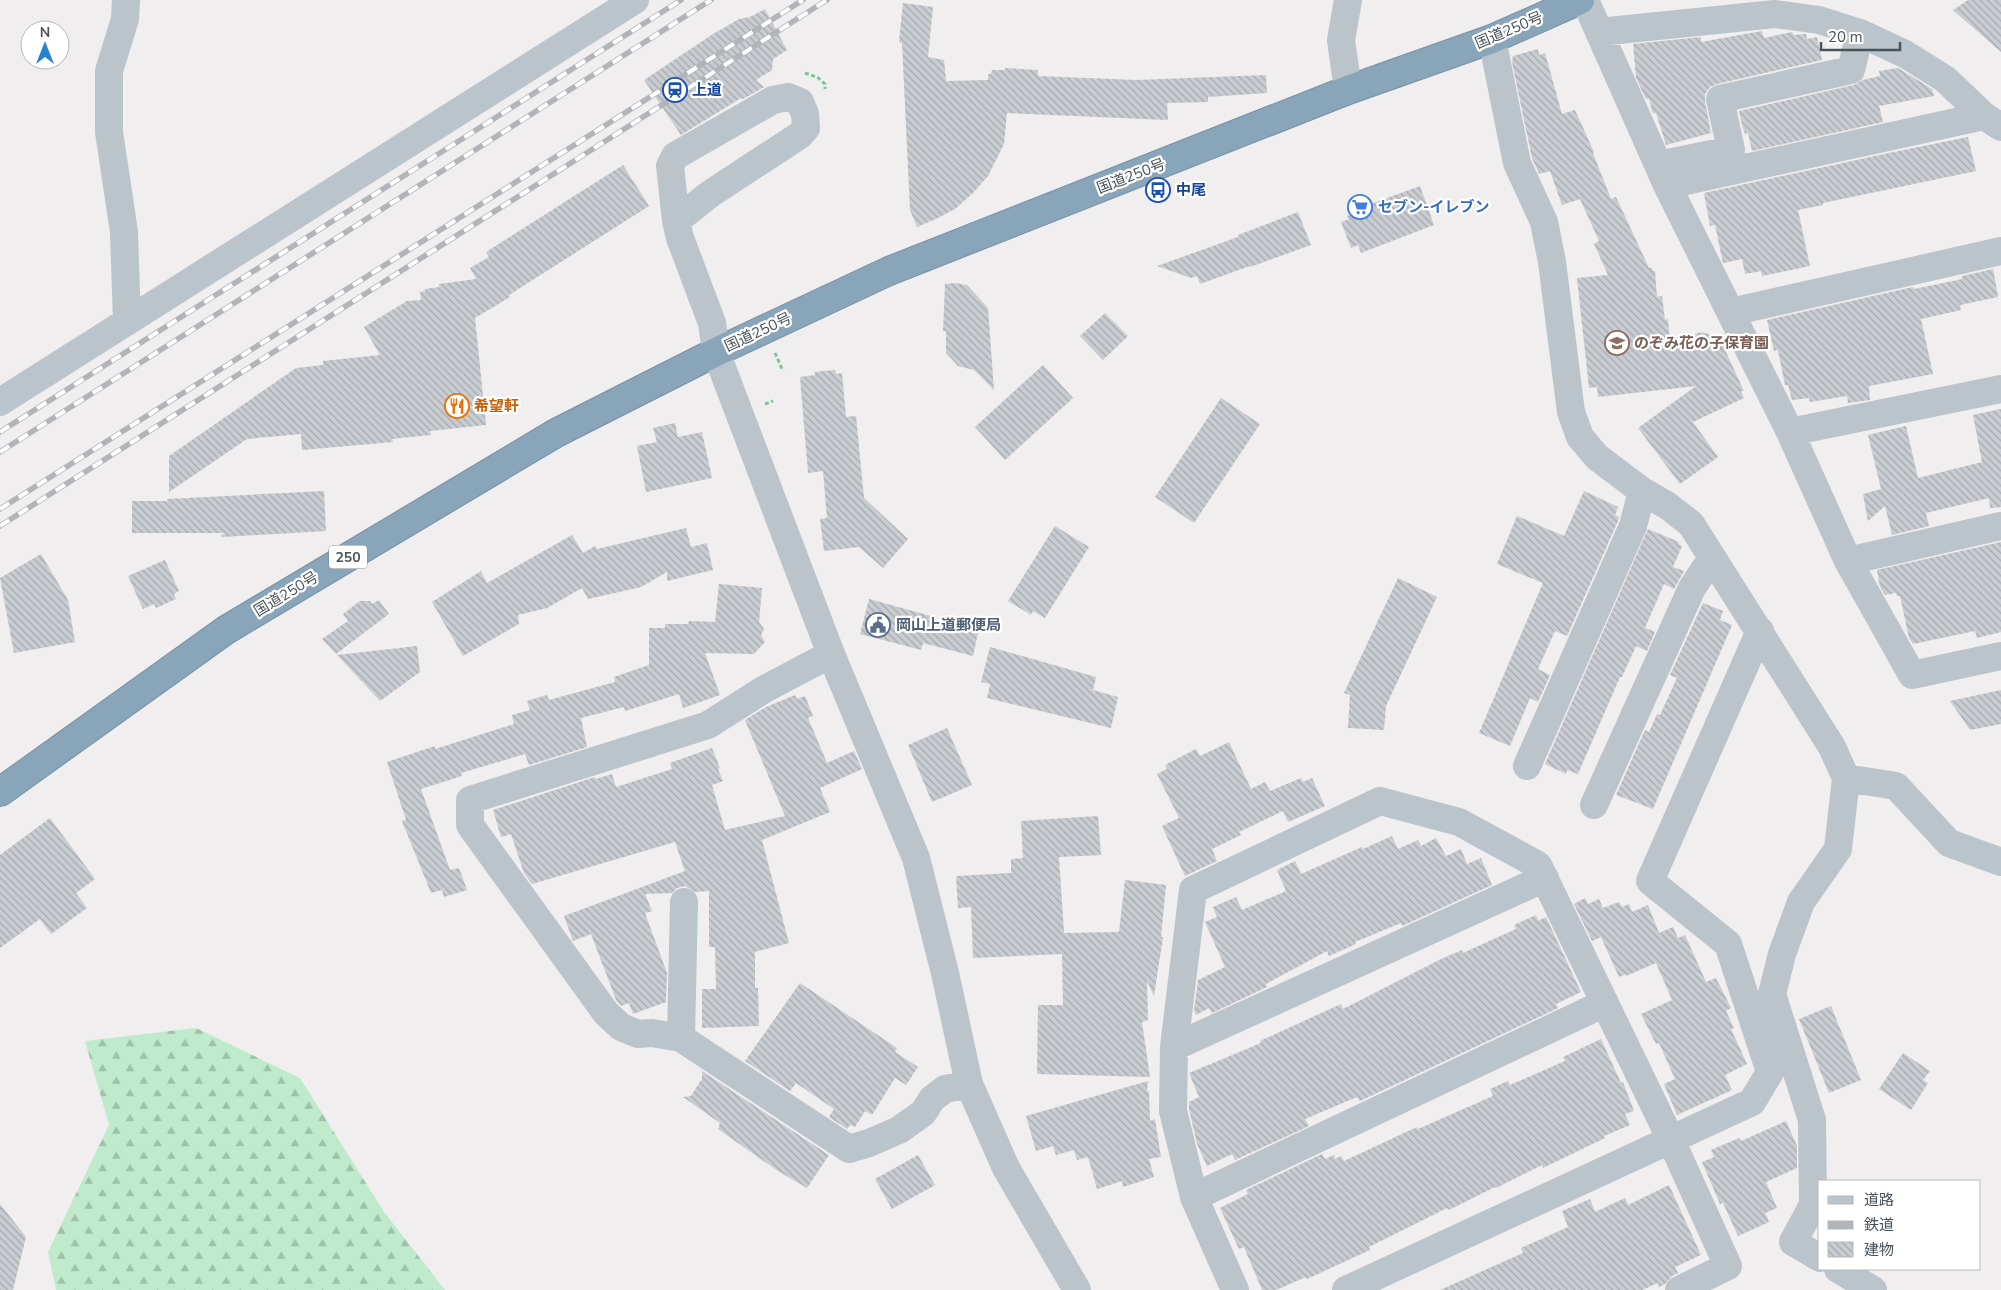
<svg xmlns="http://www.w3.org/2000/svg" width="2001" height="1290" viewBox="0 0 2001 1290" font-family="'Nunito Sans','Noto Sans JP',sans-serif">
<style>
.forest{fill:url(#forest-firs)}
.building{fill:url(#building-back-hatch)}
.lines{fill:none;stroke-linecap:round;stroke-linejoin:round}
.highway-casing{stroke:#7590a5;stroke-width:30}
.path{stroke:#7ac699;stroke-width:3;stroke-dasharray:4 2.5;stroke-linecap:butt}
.minor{stroke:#bac4ca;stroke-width:28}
.highway{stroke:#89a5b9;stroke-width:28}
.rail-casing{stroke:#b1b4b8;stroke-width:5.5}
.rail{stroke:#fff;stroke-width:4;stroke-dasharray:11;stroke-linecap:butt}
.labels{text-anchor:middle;stroke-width:4.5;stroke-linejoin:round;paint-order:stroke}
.shield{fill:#fff;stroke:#7f878c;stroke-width:1}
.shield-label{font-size:14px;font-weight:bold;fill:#48535a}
.street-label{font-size:15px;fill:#48535a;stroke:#fff}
.transit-label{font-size:15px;font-weight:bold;fill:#164399;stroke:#fff;text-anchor:start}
.shop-label{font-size:15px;font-weight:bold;fill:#366cbe;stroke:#fff;text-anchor:start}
.education-label{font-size:15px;font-weight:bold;fill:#785e54;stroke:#fff;text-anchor:start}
.food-label{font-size:15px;font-weight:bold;fill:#c56008;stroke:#fff;text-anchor:start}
.service-label{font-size:15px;font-weight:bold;fill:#4e5e75;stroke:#fff;text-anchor:start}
</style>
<defs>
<pattern id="forest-firs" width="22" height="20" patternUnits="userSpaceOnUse" patternTransform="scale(1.25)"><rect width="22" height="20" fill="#bfebcc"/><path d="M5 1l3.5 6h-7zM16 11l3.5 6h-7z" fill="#9dc1a9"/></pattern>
<pattern id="building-back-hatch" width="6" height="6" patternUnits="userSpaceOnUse" patternTransform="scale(1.25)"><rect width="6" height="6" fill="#c9ccd0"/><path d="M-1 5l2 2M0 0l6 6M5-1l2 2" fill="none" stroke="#a5a8ac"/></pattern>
</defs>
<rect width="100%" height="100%" fill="#f0eeee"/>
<!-- forest -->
<path class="forest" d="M196,1028L300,1078L384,1212L445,1290H56L48,1252L109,1125L85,1041Z"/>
<!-- building -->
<path class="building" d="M1968,0H2001V52L1953,10Z
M903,3L933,7L928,57L944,60L946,81L988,80V74H991L992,70H1005V68L1038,70V76L1136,80L1266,75L1267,93L1208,97V102L1167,103L1168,120L1007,113L1004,144L988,176L972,194L955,209L936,219L917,227L910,210L902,43L899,42Z
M765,9L787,50L773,59L772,70L756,80L764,87L743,99L741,98L681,135L644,80L713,34L739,19L750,17Z
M1762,31L1764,38L1792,32L1794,35L1806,34L1807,39L1817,37L1822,60L1717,84L1710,87L1705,94V102L1711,133L1666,145L1656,113L1653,114L1649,99H1646L1636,78L1633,44L1701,37V42Z
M1538,49L1539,55L1545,53L1562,114L1575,110L1594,152L1593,153L1611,199L1616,197L1649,268H1652L1653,271H1655L1657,297L1662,296L1665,320L1668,319L1670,343L1701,332L1719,337L1744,391H1741L1744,398L1693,422L1718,457L1680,484L1638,428L1696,386L1598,397L1597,387L1589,388L1577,278L1608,275L1594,244L1599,241L1580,199L1562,205L1550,171L1539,174L1532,158L1512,62L1513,56Z
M1898,68L1932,89L1934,96L1879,106L1883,122L1752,151L1748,133L1745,134L1742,125L1739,111L1854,85L1863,80L1880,76L1879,71Z
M1968,137L1976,171L1823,203V205L1798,210L1810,266L1762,276L1761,271L1745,274L1742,259L1723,263L1715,225L1710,226L1704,193L1889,153Z
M623,165L649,206L509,295L510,297L475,318L486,425L430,431L431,435L392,439L393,442L302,450L301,434L247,439L169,492V456L296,368L323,365V361L380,355L364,327L407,301L421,300L420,292L425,291V289L439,287V284L476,279L470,268L489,257L486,252Z
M1420,186L1434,225L1361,253L1358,245L1351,248L1341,222L1349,219L1347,216L1358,212L1357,209Z
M1298,212L1311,245L1250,267V266L1200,284L1197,276L1191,278L1157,266L1238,237V235Z
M1993,269L1998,297L1960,305L1961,310L1921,319L1933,374L1869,386L1870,400L1848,403L1847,396L1810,402L1809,398L1792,400L1788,385H1785L1778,350L1774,351L1767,320L1913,287L1914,289L1962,279V276Z
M955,283L967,285L988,308L994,390L974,370L958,366L946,353V331H943L945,284Z
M1105,313L1128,336L1103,360L1080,336Z
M1043,365L1073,398L1005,460L975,427Z
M835,370L836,374L842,373L846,417L856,416L864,498L908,539L883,568L859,547L824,551L820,519L827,518L823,471L808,473L800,377L815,375V372Z
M1221,398L1260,424L1194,523L1155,497Z
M2001,409V507L1990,508L1989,498L1926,513L1929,526L1892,535L1885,506L1868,521L1863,494L1881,489L1868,435L1906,426L1918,478L1982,462L1973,415Z
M675,423L678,437L702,432L712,478L646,492L637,446L657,442L653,428Z
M324,491L326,531L222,537L221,535L226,533H132V501H167V499Z
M1584,491L1618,507L1615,515L1619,517L1618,521L1567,636L1555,631L1538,669L1550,675L1538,702L1530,698L1510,746L1479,733L1543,583L1497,564L1517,516L1564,536Z
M1055,526L1089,547L1045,618L1033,611L1031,615L1008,601Z
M686,528L691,547L707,543L713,570L667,581V572L641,587L588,599L582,588L547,608L518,615L519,624L463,656L432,602L481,571L487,583L572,535L583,553L595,546L597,549Z
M1648,529L1679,542L1678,544L1682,546L1673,567L1684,571L1674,589L1664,584L1645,628L1655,632L1647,651L1636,646L1622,677H1620L1578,774L1567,770L1566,774L1545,764Z
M2001,542V632L1977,638L1975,631L1913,644L1909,638L1900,596H1897L1896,593L1885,595L1880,587L1877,570Z
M41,554L68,600L75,642L14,653L0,578Z
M165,560L179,591L174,594L176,599L156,608L154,604L143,609L128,576Z
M1398,578L1437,597L1386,706L1384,730L1348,728L1350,695L1344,693Z
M719,584L762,588L759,622L764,629L761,635L765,642L754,654L705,653L720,695L683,708L679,694L625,711L624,707L581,718L587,747L529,765L525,754L461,773L462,776L421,789L450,870L459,868L467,890L444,897L442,890L431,893L402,821L406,820L387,762L435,746V749L514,724L512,715L530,710L527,701L547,695L549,700L615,682L614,677L649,665V628H665V624H688L689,621L715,622Z
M869,599L931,616L929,621L978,633L973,656L923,643L921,650L860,634Z
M379,600L389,614L336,654L322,639L348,621L343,614L360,601H370L372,604Z
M1703,603L1723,611L1720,620L1732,625L1653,809L1616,795L1645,730L1649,732L1657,714L1660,715L1677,678L1670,675Z
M417,646L420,672L380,701L337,655Z
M990,647L1096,677L1093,690L1118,697L1111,728L987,698L990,684L981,682Z
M2001,690V724L1970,730L1950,701Z
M795,695L797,699L805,696L813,716L808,718L827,763L854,751L862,769L820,788L830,812L762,840L789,943L754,952L755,953V988H758L759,1026L702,1028V989H716L715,947H709V891L695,892L685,886L677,888L672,893L645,894L652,911L645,913L667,973L666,1002L633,1014L629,1003L621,1006L616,1000L591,934L573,941L564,916L685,871L675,842L532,884L524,873L511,834L501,837L493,810L595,777L596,779L612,774L616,787L672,769L670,763L712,748L720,768L718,769L723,781L712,785L725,830L785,816L745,720L766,707Z
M947,728L972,785L932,802L908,745Z
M1229,742L1251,789L1265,782L1270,791L1301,778L1303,782L1312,778L1325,806L1288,822L1283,811L1239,832L1241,835L1212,849L1217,861L1185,876L1162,826L1179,818L1157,774L1167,769L1165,765L1196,749L1200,756Z
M1098,816L1101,855L1059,857L1064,933L1119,932L1125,880L1166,885L1161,937H1163L1154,996L1147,981L1148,1020L1142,1022L1150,1077L1037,1074L1038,1005H1063L1062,954L973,958L971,907L958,908L956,876L1011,873V859L1023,858L1021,821Z
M50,818L95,879L76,893L87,908L51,934L40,919L0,948V855Z
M1392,836L1398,849L1418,840L1421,846L1436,838L1446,856L1461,849L1467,864L1481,858L1492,885L1402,926L1401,923L1355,942L1356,944L1329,956L1327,951L1266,984L1267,987L1212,1013L1209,1008L1196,1015L1194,1011L1198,980L1225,967L1205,922L1217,917L1213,907L1236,897L1242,910L1286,891L1277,870L1295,861L1301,874L1362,847L1363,849Z
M1585,898L1588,904L1599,899L1603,908L1619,902L1622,907L1629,904L1632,912L1648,905L1659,933L1673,927L1678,938L1685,935L1706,982L1716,978L1731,1008L1726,1011L1734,1028L1731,1029L1747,1064L1725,1075L1732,1090L1677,1115L1664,1084L1675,1079L1659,1043L1656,1044L1641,1014L1672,1000L1656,963L1626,976V974L1619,977L1601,937L1592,941L1574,904Z
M1536,915L1538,921L1546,917L1581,992L1556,1004L1558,1008L1360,1101L1357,1097L1305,1119L1309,1126L1235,1160L1232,1154L1207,1166L1197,1144L1189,1109V1102L1199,1097L1189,1073L1261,1043L1260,1041L1341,1004L1343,1009L1441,959L1462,950L1463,953L1516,929L1514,925Z
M800,983L897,1048L895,1052L918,1067L906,1085L895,1078L872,1115L865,1111L855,1127L850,1125L847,1129L829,1117L834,1109L796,1083L790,1091L745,1061Z
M1831,1006L1861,1080L1829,1093L1799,1019Z
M1601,1039L1621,1083L1623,1082L1634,1111L1625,1114L1630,1125L1604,1136L1605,1138L1543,1168L1542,1165L1496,1188L1495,1187L1449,1210L1447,1208L1369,1247L1370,1250L1307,1279L1306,1277L1276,1290H1262L1244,1247L1239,1249L1220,1208L1248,1194L1246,1190L1322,1154L1325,1159L1334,1155L1335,1159L1341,1156L1344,1161L1404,1133L1417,1127L1418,1129L1493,1096L1490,1089L1508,1081L1510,1085L1565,1061L1563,1057Z
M1903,1053L1930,1071L1923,1080L1928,1083L1911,1110L1879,1089Z
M702,1071L829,1155L807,1188L778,1171L718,1129L720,1123L683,1097L691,1096L702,1079Z
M1148,1081L1147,1092L1149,1091L1150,1121L1155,1119L1161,1157L1149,1159L1154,1177L1123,1187L1122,1181L1097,1189L1088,1157L1077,1160L1074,1150L1056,1155L1053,1146L1036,1151L1026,1116Z
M1786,1121L1797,1146V1168L1766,1182L1777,1208L1765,1213L1769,1222L1738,1236L1723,1203L1720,1204L1702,1162L1714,1157L1711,1150L1739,1138L1741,1141Z
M918,1155L935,1185L892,1209L875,1179Z
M1669,1185L1701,1255L1675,1267L1678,1273L1672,1276L1665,1284L1659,1287L1658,1283L1642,1290H1440L1523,1253L1521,1248L1568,1227L1562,1211L1590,1199L1595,1212L1625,1198L1628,1205Z
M0,1204L26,1237L13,1290H0Z"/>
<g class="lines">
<defs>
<path id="highway" d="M0,792L226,630L556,433L716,352L889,271L1348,90L1492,39L1580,0"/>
</defs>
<!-- highway casing -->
<use href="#highway" class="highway-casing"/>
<!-- path -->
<path class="path" d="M805,73L817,77L825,84V89
M775,353L783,371
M765,404L773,401"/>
<!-- minor -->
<path class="minor" d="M126,0L125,19L109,71V132L124,232L127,322
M1348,0L1341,40L1348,90
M1585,0L1667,185L1790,432L1848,561L1912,675L2001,656
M1599,32L1775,14L1819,20L1860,33L1905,54L1945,79L1984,116L2001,127
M1492,39L1517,163L1544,222L1552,262L1571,412L1580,437L1597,457L1642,491L1668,506L1691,524L1832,747L1846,778L1838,849L1801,902L1782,954L1772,994L1812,1120L1813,1205L1793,1242L1820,1258
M1658,165L1731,150L1720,99L1851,70L1860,33
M1667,185L1984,116
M676,221L710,194L800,135L806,128L805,114L800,102L788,97L773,100L675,156L670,166L676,221L680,238L712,323L716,352L831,654L916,858L945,973L969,1084L1006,1168L1077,1290
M1731,312L2001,251
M0,402L635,0
M1790,432L2001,389
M1848,561L2001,526
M831,654L763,690L708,725L470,800V825L606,1013L621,1027L638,1034L652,1033L681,1038L849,1149L869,1143L899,1130L923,1113L932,1099L945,1089L969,1084
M1527,766L1633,526L1642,491
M1846,778L1896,786L1949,843L2001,862
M1594,805L1692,588L1712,558
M681,1038L684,902
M1174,1047L1545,878
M1194,1197L1605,1003
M1838,1269L1873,1290
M1235,1290L1194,1197L1173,1111L1174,1047L1193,890L1380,801L1459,822L1538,865L1671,1140L1728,1266L1679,1290
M1346,1290L1752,1102L1770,1072L1728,944L1650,881L1760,631"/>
<!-- highway -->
<use href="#highway" class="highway"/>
<defs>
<path id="rail" d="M0,432L681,0
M0,452L711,0
M0,509L803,0
M0,526L827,0"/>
</defs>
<!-- rail casing -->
<use href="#rail" class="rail-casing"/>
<!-- rail -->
<use href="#rail" class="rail"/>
</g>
<!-- icons -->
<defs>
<symbol id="station-ring" viewBox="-11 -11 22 22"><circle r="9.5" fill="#fff" stroke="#1a4fb4" stroke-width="1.5"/><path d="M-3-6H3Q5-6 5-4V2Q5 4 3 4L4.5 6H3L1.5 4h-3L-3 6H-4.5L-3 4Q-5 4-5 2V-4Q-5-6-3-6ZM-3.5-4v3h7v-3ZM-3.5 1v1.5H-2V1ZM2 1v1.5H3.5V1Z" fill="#1a4fb4"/></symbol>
<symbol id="bus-ring" viewBox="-11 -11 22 22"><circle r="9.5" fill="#fff" stroke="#1a4fb4" stroke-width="1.5"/><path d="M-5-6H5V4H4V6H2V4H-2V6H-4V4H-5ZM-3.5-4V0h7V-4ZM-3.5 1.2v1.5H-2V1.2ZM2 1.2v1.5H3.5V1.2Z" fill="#1a4fb4"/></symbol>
<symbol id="supermarket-ring" viewBox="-11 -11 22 22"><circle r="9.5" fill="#fff" stroke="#3f7fe0" stroke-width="1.5"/><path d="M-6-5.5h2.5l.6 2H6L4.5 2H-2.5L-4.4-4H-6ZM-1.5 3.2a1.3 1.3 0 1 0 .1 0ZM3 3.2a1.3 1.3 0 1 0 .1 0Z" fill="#3f7fe0"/></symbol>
<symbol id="school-ring" viewBox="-11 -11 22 22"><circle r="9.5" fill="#fff" stroke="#8d6e63" stroke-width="1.5"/><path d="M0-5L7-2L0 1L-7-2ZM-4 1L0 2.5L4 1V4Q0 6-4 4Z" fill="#8d6e63"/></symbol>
<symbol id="restaurant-ring" viewBox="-11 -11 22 22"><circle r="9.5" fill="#fff" stroke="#e8710a" stroke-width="1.5"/><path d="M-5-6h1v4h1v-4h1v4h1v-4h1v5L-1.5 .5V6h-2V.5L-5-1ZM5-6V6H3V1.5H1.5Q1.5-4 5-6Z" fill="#e8710a"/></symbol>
<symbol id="civic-ring" viewBox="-11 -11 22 22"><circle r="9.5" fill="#fff" stroke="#5c6f8a" stroke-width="1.5"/><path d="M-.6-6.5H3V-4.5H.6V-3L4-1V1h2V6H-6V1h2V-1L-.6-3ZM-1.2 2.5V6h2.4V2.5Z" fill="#5c6f8a"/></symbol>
</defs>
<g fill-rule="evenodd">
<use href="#station-ring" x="661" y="76" width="28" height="28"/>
<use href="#bus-ring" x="1144" y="176" width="28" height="28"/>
<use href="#supermarket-ring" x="1346" y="193" width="28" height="28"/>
<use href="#school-ring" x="1603" y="329" width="28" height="28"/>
<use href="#restaurant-ring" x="443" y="392" width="28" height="28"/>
<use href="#civic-ring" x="864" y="611" width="28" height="28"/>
</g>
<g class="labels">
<!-- shield labels -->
<rect class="shield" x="329" y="545.5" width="38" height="23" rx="4"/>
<g class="shield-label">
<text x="348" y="562">250</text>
</g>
<!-- street labels -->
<g class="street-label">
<text transform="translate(1509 30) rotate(-23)" y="5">国道250号</text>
<text transform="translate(1131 176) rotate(-21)" y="5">国道250号</text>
<text transform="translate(758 332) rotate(-25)" y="5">国道250号</text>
<text transform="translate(286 594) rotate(-31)" y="5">国道250号</text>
</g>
<!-- transit labels -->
<g class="transit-label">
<text x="692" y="95">上道</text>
<text x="1176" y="195">中尾</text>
</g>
<!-- shop labels -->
<g class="shop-label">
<text x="1378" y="212">セブン-イレブン</text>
</g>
<!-- education labels -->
<g class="education-label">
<text x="1634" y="348">のぞみ花の子保育園</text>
</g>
<!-- food labels -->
<g class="food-label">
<text x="474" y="411">希望軒</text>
</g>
<!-- service labels -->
<g class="service-label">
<text x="896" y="630">岡山上道郵便局</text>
</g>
</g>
<!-- legend -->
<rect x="1818" y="1180" width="162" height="90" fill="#ffffff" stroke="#b6babd"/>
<rect x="1828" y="1196" width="25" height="8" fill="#bac4ca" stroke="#b6babd"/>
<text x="1864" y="1205" font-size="15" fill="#48535a">道路</text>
<rect x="1828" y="1221" width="25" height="8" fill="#b1b4b8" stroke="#b6babd"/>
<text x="1864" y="1230" font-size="15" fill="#48535a">鉄道</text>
<rect x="1828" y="1242" width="25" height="15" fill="url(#building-back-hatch)" stroke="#b6babd"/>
<text x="1864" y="1255" font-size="15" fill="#48535a">建物</text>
<!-- north arrow -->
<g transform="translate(45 45)"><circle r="24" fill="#ffffff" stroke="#b6babd"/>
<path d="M0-4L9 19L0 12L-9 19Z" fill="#2783d1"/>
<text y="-8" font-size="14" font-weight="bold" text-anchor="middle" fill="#48535a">N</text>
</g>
<!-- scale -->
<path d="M1821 42v8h79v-8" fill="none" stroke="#48535a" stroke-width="2.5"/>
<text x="1828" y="42" font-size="15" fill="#48535a" stroke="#ffffff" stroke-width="4" paint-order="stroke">20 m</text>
</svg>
